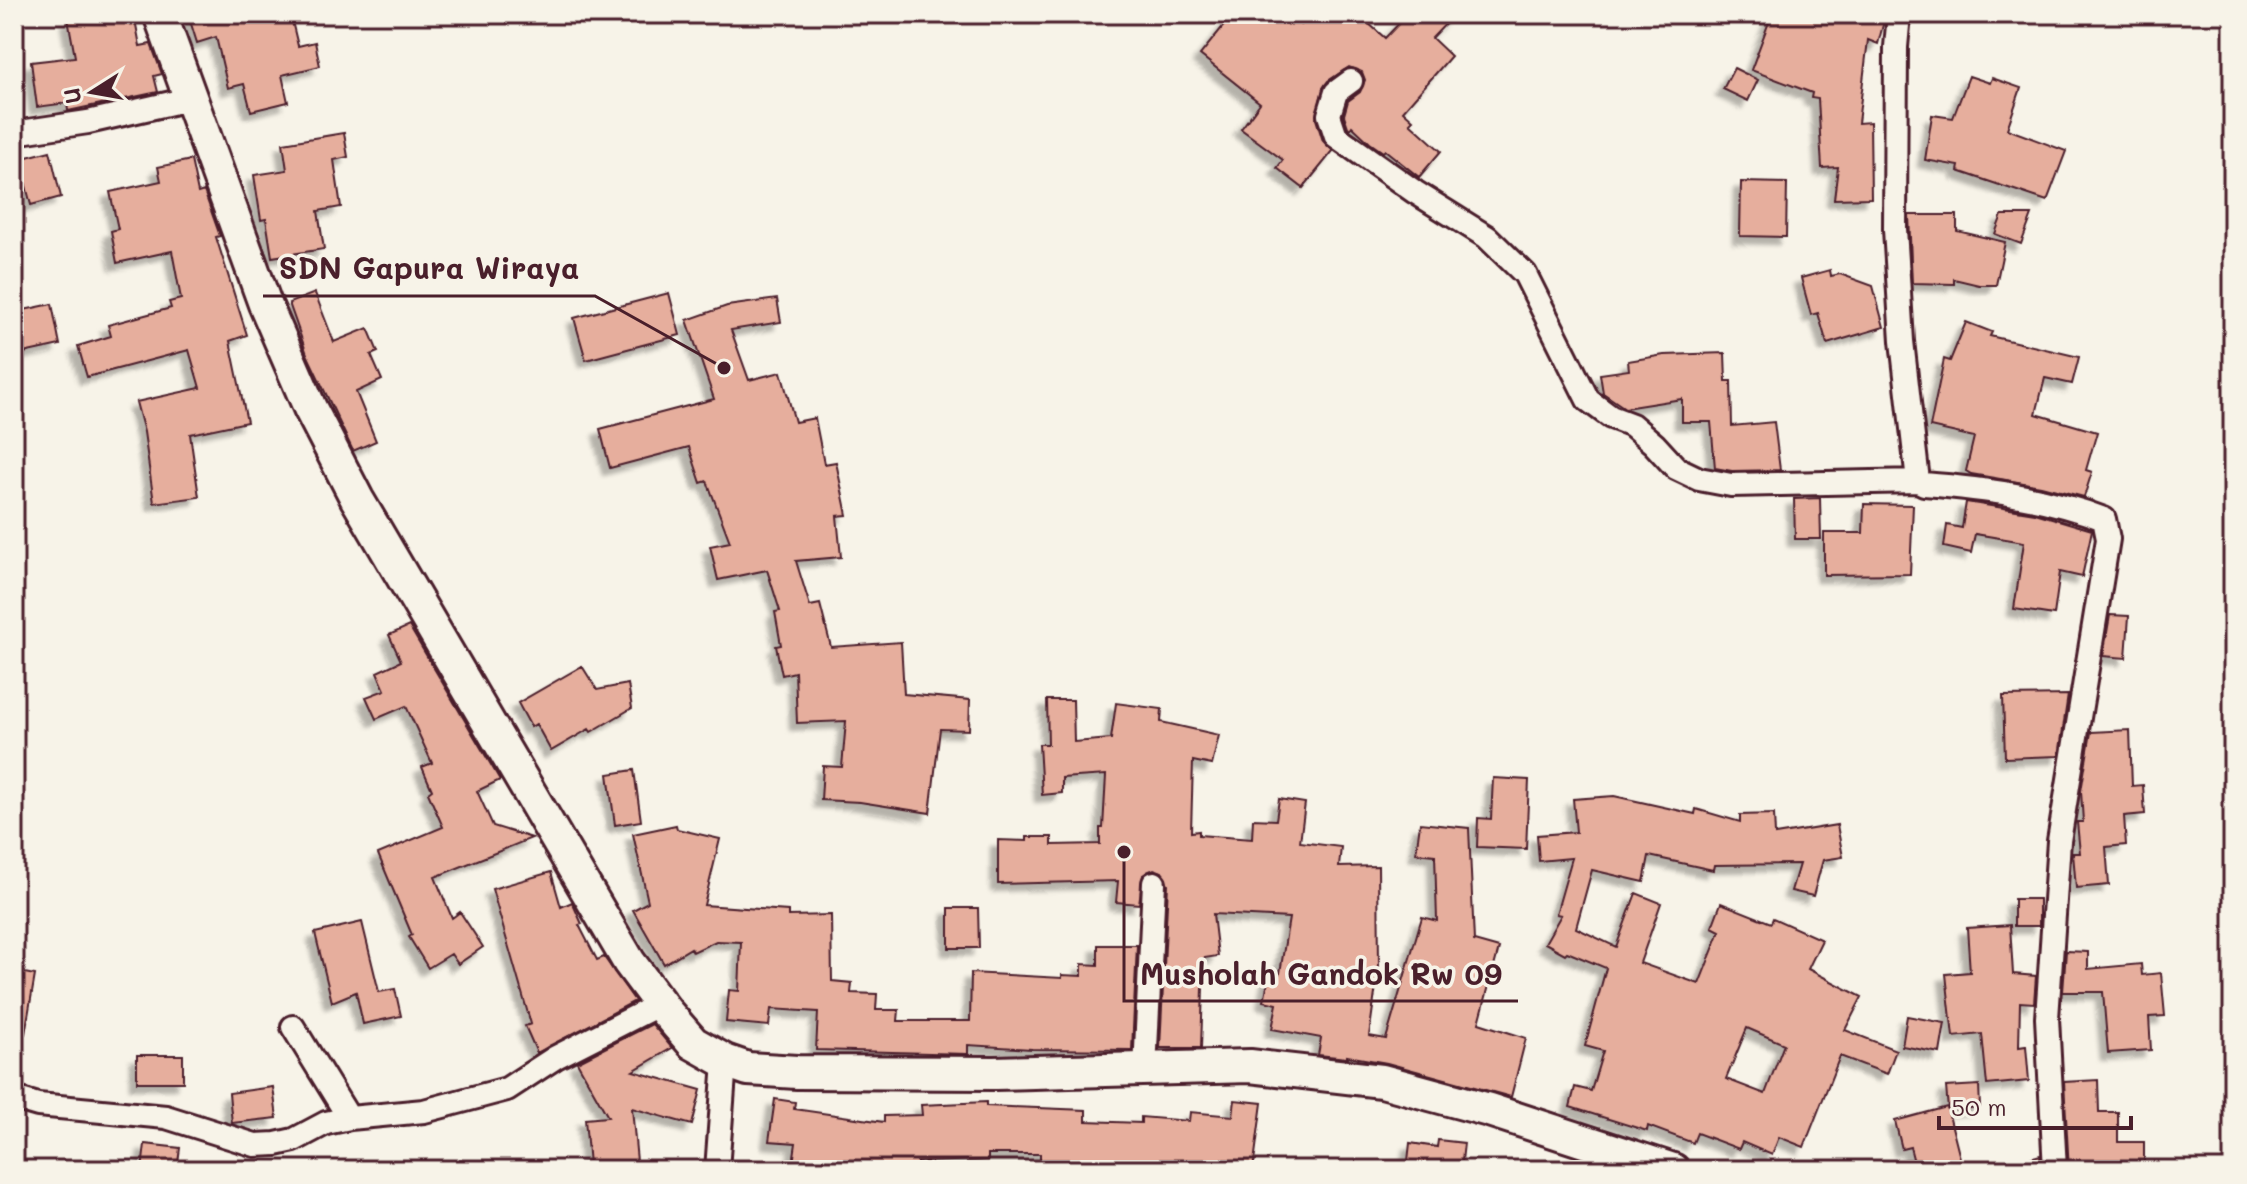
<svg xmlns="http://www.w3.org/2000/svg" width="2247" height="1184" viewBox="0 0 2247 1184" font-family="Mali,sans-serif">
<style>
.building{fill:#e6ae9d;stroke:#4a1f2b;stroke-width:2;fill-rule:evenodd;filter:url(#shadow)}
.lines{fill:none;stroke-linecap:round;stroke-linejoin:round}
.minor-casing{stroke:#4a1f2b;stroke-width:28}
.secondary-casing{stroke:#4a1f2b;stroke-width:38}
.minor{stroke:#f7f3e8;stroke-width:22}
.secondary{stroke:#f7f3e8;stroke-width:32}
.leader{fill:none;stroke:#4a1f2b;stroke-width:3}
.callout-dot{fill:#4a1f2b;stroke:#f7f3e8;stroke-width:3}
.callout-label{font-size:30px;text-anchor:middle;font-weight:bold;fill:#4a1f2b;stroke:#f7f3e8;stroke-width:7;stroke-linejoin:round;paint-order:stroke}
</style>
<defs>
<filter id="shadow"><feDropShadow dx="-7" dy="7" stdDeviation="2" flood-color="#0004"/></filter>
</defs>
<rect width="100%" height="100%" fill="#f7f3e8"/>
<filter id="ink" filterUnits="userSpaceOnUse"><feTurbulence type="fractalNoise" baseFrequency=".0125" numOctaves="2"/><feDisplacementMap in="SourceGraphic" scale="16" xChannelSelector="R" yChannelSelector="G"/><feConvolveMatrix kernelMatrix="1 2 1 2 8 2 1 2 1" color-interpolation-filters="sRGB"/></filter>
<g filter="url(#ink)">
<!-- building -->
<path class="building" d="M94,14H134L140,46L151,44L162,74L154,76L158,92L68,111L67,103L37,107L31,62L75,57L68,19Z
M188,14H273L275,21L291,17L298,46L315,42L320,66L282,75L288,102L251,111L244,84L228,88L216,37L197,43Z
M1233,14H1285L1301,25L1311,14H1358L1385,38L1408,14H1455L1432,38L1451,56L1403,111L1413,120L1410,123L1441,151L1419,177L1385,150L1383,152L1370,143L1352,126L1350,129L1348,127L1344,115L1348,101L1360,92L1365,80L1362,72L1349,67L1328,81L1323,88L1316,119L1323,141L1333,151L1303,188L1277,168L1283,160L1241,129L1260,103L1200,55Z
M1772,14H1875L1885,17L1878,44L1868,40L1858,123L1870,122L1871,198L1834,199L1838,167L1822,168L1818,99L1811,98L1812,93L1751,70Z
M1734,68L1758,80L1748,101L1723,89Z
M1969,76L1990,83L1992,78L2021,88L2007,129L2066,151L2047,201L1958,171L1959,166L1925,160L1932,115L1953,118Z
M344,133L348,157L334,160L341,207L318,211L324,249L272,257L266,219L261,220L254,175L287,170L283,143Z
M50,151L61,197L31,205L19,159Z
M191,160L198,193L204,191L220,236L216,237L247,335L230,341L247,422L190,434L199,497L154,503L144,432L136,402L200,388L189,350L87,377L78,346L111,336L108,325L171,308L169,302L181,299L172,251L117,263L111,231L118,229L110,192L161,181L158,167Z
M1741,182L1787,183L1786,237L1740,236Z
M1909,215H1957V231L2005,242L1996,285H1979L1954,279V284L1912,283Z
M2002,215H2032L2021,244L1995,234Z
M1830,270L1831,276L1840,274L1873,286L1884,327L1827,344L1818,313L1811,315L1801,278Z
M315,293L334,342L368,328L378,352L371,355L382,380L356,392L376,441L353,451L307,354L289,303Z
M669,293L680,335L586,360L574,318Z
M777,299L781,322L731,330L749,380L781,372L795,422L815,418L824,464L836,462L847,515L837,516L841,557L796,561L810,606L820,604L831,647L901,642L904,694L970,700L969,730L940,729L930,813L860,802L821,800L823,766L842,767L846,721L797,723L795,672L782,675L776,646L781,645L775,612L780,611L767,570L718,580L710,546L730,542L707,481L701,483L689,447L610,468L600,429L714,399L687,320L727,306Z
M52,304L60,345L14,355V312Z
M1966,322L1992,332L1990,336L2079,357L2072,384L2045,378L2036,414L2097,432L2086,470L2092,472L2084,497L2041,486L1971,474L1966,471L1974,437L1930,427L1944,359L1950,361Z
M1725,353L1726,381H1731L1732,426L1774,422L1780,470L1732,471L1715,468L1711,422H1682V399L1625,408L1603,393L1600,374L1629,370L1628,361L1664,355Z
M1820,498L1821,539H1795L1794,499Z
M1966,502L2035,513L2092,530L2082,577L2060,572L2054,615L2014,609L2024,542L1975,534L1971,553L1944,547L1947,525L1962,528Z
M1864,504L1913,505L1910,574L1824,575V533H1863Z
M2110,615L2129,616L2126,658L2103,656Z
M409,626L500,780L477,791L493,826L532,838L435,877L452,918L460,912L483,947L458,964L451,954L428,968L409,937L412,935L378,854L443,827L428,793L432,790L422,767L432,763L406,706L376,719L366,697L385,690L377,672L401,661L389,635Z
M582,666L597,690L628,684L632,708L591,732L589,729L551,751L536,724L531,727L518,703Z
M2068,695L2059,756L2005,758L2003,696Z
M1047,700H1073L1074,742L1111,739L1116,703L1162,709L1161,722L1219,735L1212,765L1193,761L1191,832L1199,831V835L1252,839L1253,819L1276,820L1279,799L1305,803L1300,842L1341,847L1339,867L1378,866L1379,965L1369,1036L1386,1039L1422,917L1437,921L1435,855L1416,853L1420,823L1469,828L1474,941L1499,948L1479,1023L1526,1038L1511,1097L1387,1063L1347,1056V1058L1318,1055L1321,1038L1272,1029L1277,1004L1264,1001L1270,971L1280,973L1289,918L1213,914L1218,956L1204,958L1201,1048H1160L1168,884L1162,872L1154,869L1143,875L1139,904L1116,902L1118,881L998,884V840L1027,841V837H1052V845L1100,844V828H1103L1106,775L1062,778V793L1042,795L1039,744H1048Z
M2130,730L2132,786L2143,785L2145,814L2124,816L2126,845L2106,847L2109,885L2076,888L2073,853H2080L2077,822H2083L2081,791L2091,732Z
M634,770L641,821L615,825L608,774Z
M1493,778L1529,780L1526,849L1477,847L1478,818L1491,819Z
M1614,796L1695,814L1696,809L1740,822V815L1774,814L1775,835L1837,825L1843,857L1823,860L1813,896L1791,891L1799,864L1714,865L1713,870L1649,856L1644,882L1592,870L1576,928L1616,947L1636,893L1661,903L1640,963L1699,984L1720,931L1712,927L1721,903L1771,923L1773,918L1822,940L1808,969L1862,997L1845,1030L1896,1050L1887,1074L1840,1056L1804,1147L1779,1137L1772,1155L1742,1142L1739,1149L1697,1133L1693,1143L1648,1126L1647,1131L1570,1107L1575,1087L1591,1091L1603,1051L1585,1046L1606,968L1567,952L1565,954L1545,943L1561,915L1556,914L1572,858L1539,861L1537,835L1576,832L1573,799ZM1747,1028L1784,1044L1765,1094L1726,1079Z
M676,825L677,829L720,839L704,905L788,911V916L831,915L832,981L852,983L851,993L877,994L876,1010H899L898,1021H970L971,973L1062,978V975L1082,976V964L1098,965V945H1137L1132,1050L1032,1049L968,1045V1054L816,1050L818,1012L771,1009L769,1026L726,1022L729,990L739,991L741,942L716,941L693,952L691,948L664,964L633,910L648,902L633,834Z
M551,872L561,907L572,902L582,924L579,925L597,960L604,957L635,1001L537,1053L525,1026L531,1024L492,889Z
M2014,899H2039V926H2014Z
M949,908H978L979,948H949Z
M362,922L379,992L395,989L401,1016L363,1024L356,992L332,1002L315,933Z
M2010,925L2013,974L2036,976L2034,1003L2020,1002L2019,1047L2026,1046L2029,1081L1987,1085L1982,1034L1953,1037L1946,974L1970,972L1967,928Z
M2066,951L2088,952V969L2141,964L2142,975L2161,973L2165,1016L2149,1017L2151,1050L2108,1053L2103,992H2063Z
M14,971L35,975L25,1034L14,1033Z
M1907,1016L1945,1023L1940,1053L1902,1046Z
M652,1024L672,1048L633,1071L701,1090L692,1125L632,1108L637,1161L589,1165L585,1119L608,1117L577,1062Z
M137,1055H183V1082H137Z
M2098,1080L2099,1112H2118V1142H2144V1168L2069,1170L2064,1082Z
M1979,1085L1980,1107L1948,1110L1946,1087Z
M273,1087L277,1118L232,1123L229,1093Z
M775,1099L795,1102L794,1109L884,1122V1116L922,1115L921,1105L986,1102V1106L1086,1110V1121L1141,1123V1117L1189,1121L1190,1112L1233,1116L1235,1100L1262,1103L1253,1170H1040V1154H988V1160L917,1162V1166L877,1167L841,1162L840,1170H792L796,1143L769,1141Z
M1947,1107L1963,1170H1916L1910,1147L1902,1149L1895,1121Z
M1438,1140L1464,1143L1461,1170H1407L1410,1143L1437,1147Z
M145,1144L180,1148L177,1170H142Z
M2040,1155L2041,1170H2008L2007,1165Z"/>
<g class="lines">
<defs>
<path id="minor" d="M1899,14L1896,47L1895,229L1902,341L1918,481L1924,484C1986,489 2046,497 2104,519L2108,539L2059,841L2047,1018L2055,1170
M1351,81L1336,92L1329,115L1336,136L1415,192L1487,237L1525,274L1588,400L1611,417L1632,425L1654,444L1676,468L1699,479L1731,485L1918,481
M14,133L88,122L189,99
M293,1027L349,1118
M1145,1070L1154,883
M14,1098L38,1105L166,1117L255,1145L276,1144L294,1140L326,1123L350,1118L424,1111L507,1089L556,1057L660,1004
M717,1170L725,1061"/>
<path id="secondary" d="M160,14L265,304L310,408L357,499L629,962L667,1013L693,1043L725,1061L748,1069L797,1072L995,1073L1250,1066L1382,1081L1489,1110L1673,1170"/>
</defs>
<!-- minor casing -->
<use href="#minor" class="minor-casing"/>
<!-- secondary casing -->
<use href="#secondary" class="secondary-casing"/>
<!-- minor -->
<use href="#minor" class="minor"/>
<!-- secondary -->
<use href="#secondary" class="secondary"/>
</g>
</g>
<!-- callouts -->
<path class="leader" d="M724 368L595 296H263M1124 852L1124 1001H1518"/>
<g class="callout-dot">
<circle cx="724" cy="368" r="8"/>
<circle cx="1124" cy="852" r="8"/>
</g>
<g class="callout-label">
<text x="429" y="279">SDN Gapura Wiraya</text>
<text x="1321" y="985">Musholah Gandok Rw 09</text>
</g>
<!-- margin -->
<rect width="2247" height="1184" fill="none" stroke="#f7f3e8" stroke-width="48"/>
<rect x="24" y="24" width="2199" height="1136" fill="none" stroke="#4a1f2b" stroke-width="3" filter="url(#ink)"/>
<!-- north arrow -->
<g transform="translate(92 92) rotate(259)" stroke="#f7f3e8" stroke-width="6" paint-order="stroke">
<path d="M0-6L14 30L0 20L-14 30Z" fill="#4a1f2b"/>
<text y="-12" font-size="22" font-weight="bold" text-anchor="middle" fill="#4a1f2b">U</text>
</g>
<!-- scale -->
<path d="M1939 1116v12h192v-12" fill="none" stroke="#4a1f2b" stroke-width="4"/>
<text x="1951" y="1116" font-size="24" fill="#4a1f2b" stroke="#f7f3e8" stroke-width="6" paint-order="stroke">50 m</text>
</svg>
